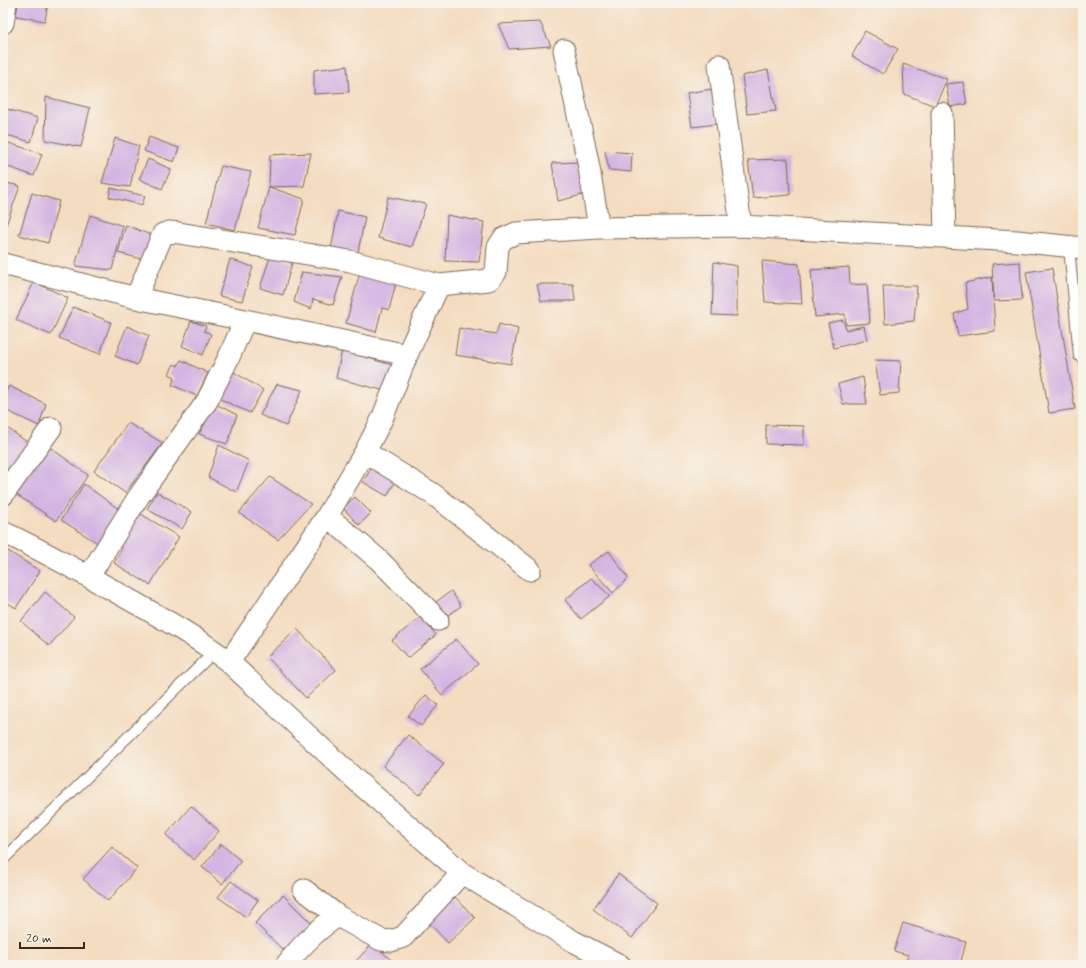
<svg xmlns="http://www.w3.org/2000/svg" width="1086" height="968" viewBox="0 0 1086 968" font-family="Mynerve,sans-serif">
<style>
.building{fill:#d3b4e2}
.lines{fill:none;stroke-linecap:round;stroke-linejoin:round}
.lane-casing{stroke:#7c6857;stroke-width:12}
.street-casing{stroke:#7c6857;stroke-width:23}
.lane{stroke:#fff;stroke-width:10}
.street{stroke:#fff;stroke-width:21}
</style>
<rect width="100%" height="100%" fill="#f7f3e8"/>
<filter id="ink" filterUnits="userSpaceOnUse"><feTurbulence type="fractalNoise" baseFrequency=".025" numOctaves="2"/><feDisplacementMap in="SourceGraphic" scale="8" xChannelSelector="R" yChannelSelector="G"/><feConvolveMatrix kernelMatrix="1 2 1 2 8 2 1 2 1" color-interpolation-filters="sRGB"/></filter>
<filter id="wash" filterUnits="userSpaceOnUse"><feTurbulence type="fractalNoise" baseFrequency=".012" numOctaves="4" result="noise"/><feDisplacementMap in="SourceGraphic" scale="16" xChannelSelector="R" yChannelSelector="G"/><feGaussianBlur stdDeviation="0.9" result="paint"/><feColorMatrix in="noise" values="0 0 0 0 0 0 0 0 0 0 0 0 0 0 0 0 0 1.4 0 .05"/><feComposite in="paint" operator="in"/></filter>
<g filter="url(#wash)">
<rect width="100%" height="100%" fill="#f4dcc0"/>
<g id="blocks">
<!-- building -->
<path class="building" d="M18,3H48L45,21L16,16Z
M540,22L551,46L509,49L498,24Z
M865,31L898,49L883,74L852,56Z
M903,64L947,79L935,106L904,94Z
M347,66L349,92L314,94V70Z
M768,70L776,111L747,114L742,76Z
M963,82L967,104L950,107L946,84Z
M712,89L717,124L692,127L687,93Z
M46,97L90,108L81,147L45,140Z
M3,108L38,118L31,142L3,134Z
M149,137L179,148L174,162L144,151Z
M115,138L139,146L130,187L102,183Z
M3,141L42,154L34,176L3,165Z
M605,151L632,153L631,172L609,170Z
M311,153L304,186L269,187L270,155Z
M148,159L171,169L162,189L139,179Z
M788,159L790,195L753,198L748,160Z
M582,162L586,194L558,201L552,163Z
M221,166L251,172L235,230L206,223Z
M3,182L20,186L4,231H3Z
M269,187L304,199L295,235L258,228Z
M111,188L145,196L142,205L109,197Z
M32,193L59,201L48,243L19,235Z
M388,197L426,204L412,247L378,238Z
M338,211L365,217L358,252L331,250Z
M90,215L123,226L112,270L75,266Z
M447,215L484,222L479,262L445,261Z
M126,225L158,238L150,261L118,253Z
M271,254L292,263L283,295L260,288Z
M230,259L253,267L242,301L219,296Z
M762,261L799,264L802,304L765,302Z
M714,262L737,266V316L712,315Z
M1020,262L1022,300L994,301L992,264Z
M849,267L850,285L867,284L870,323L846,325L845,314L815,317L811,270Z
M1052,268L1075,409L1049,413L1026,272Z
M361,269L397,279L389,310L382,308L376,332L346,323Z
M302,272L342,277L333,305L313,299L311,309L294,302Z
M992,277L995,331L958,336L954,314L968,309L965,283Z
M34,282L68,298L51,335L16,320Z
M537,284H573L575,301H541Z
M883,286H917L914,321L885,324Z
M73,307L111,322L100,354L59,338Z
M843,320L846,330L864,326L867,340L834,348L828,323Z
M191,321L206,326L204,331L211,334L203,355L182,346Z
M499,324L518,329L511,364L455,355L459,328L496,334Z
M127,326L149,336L137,365L115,356Z
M342,350L395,366L389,392L336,378Z
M181,360L208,373L197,396L172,385L175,377L169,374L174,364L178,366Z
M875,360L901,361L899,393L880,395Z
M232,371L263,390L250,413L218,398Z
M863,377L867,404H843L838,384Z
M277,384L302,390L286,426L260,415Z
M9,386L46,404L39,426L3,409V397Z
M216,404L237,415L227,444L199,434Z
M128,423L163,443L125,493L94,471Z
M3,425L30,444L3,481Z
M766,425L804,426V445L766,444Z
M219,445L249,461L236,492L208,477Z
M48,446L88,475L56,521L14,493Z
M372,467L396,480L387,496L363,482Z
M270,477L311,504L278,540L239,513Z
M84,484L121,511L99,544L61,520Z
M157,492L192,512L182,529L147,509Z
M355,497L371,513L359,525L343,508Z
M136,511L179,537L150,585L114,563L122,548L116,544Z
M3,548L40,571L16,608L3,600Z
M609,551L628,578L613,593L588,565Z
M591,578L610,596L581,619L565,600Z
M451,591L461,606L443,619L432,605Z
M45,592L74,617L49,646L21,621Z
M421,617L436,635L408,658L392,640Z
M297,629L336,670L306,698L267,657Z
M456,639L478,664L442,695L420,669Z
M426,695L438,705L421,726L408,716Z
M408,735L444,764L419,795L383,766Z
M191,806L219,831L194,860L166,835Z
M221,844L241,861L222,884L202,867Z
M112,847L137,868L108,901L83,879Z
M618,874L657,903L632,938L593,909Z
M231,881L258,900L246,917L218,897Z
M283,895L311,923L283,950L255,923Z
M455,897L475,918L448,943L428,922Z
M903,923L966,942L960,965H905L908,955L894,951Z
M373,943L391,960L387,965H356L354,963Z"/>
</g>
</g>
<g filter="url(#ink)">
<use href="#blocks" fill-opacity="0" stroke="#7c6857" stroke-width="1"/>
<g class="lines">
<defs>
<path id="lane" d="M1069,247L1079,356
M3,860L215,651"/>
<path id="street" d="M3,23L6,3
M564,50L588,162L599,228
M719,65L741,226
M942,113L945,237
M3,264L136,298
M407,355L245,320L136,298L163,234L169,232L179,233L350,261L439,285L489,280L496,272L498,247L503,239L516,233L599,228L741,226L1017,241L1083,248
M365,452L433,494L530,570
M3,495L51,428
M327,516L379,560L438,620
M3,532C46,552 88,576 130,600C164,619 198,638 229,662L358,782L462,873L573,941L620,965
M89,576L139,496L207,401L229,357L245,320
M229,662L327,516L365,452L382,419L407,355L439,285
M304,890L338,916L381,940L391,941L403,937L462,873
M286,965C301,946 317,929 338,916"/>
</defs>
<!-- lane casing -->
<use href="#lane" class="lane-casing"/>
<!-- street casing -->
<use href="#street" class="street-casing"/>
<!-- lane -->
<use href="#lane" class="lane"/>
<!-- street -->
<use href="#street" class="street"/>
</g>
</g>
<!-- margin -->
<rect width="1086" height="968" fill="none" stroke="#f7f3e8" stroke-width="16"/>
<!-- scale -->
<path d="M20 942v6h64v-6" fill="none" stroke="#3b2a1e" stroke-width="2"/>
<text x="26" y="942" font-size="12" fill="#3b2a1e" stroke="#f7f3e8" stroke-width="3" paint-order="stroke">20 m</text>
</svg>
